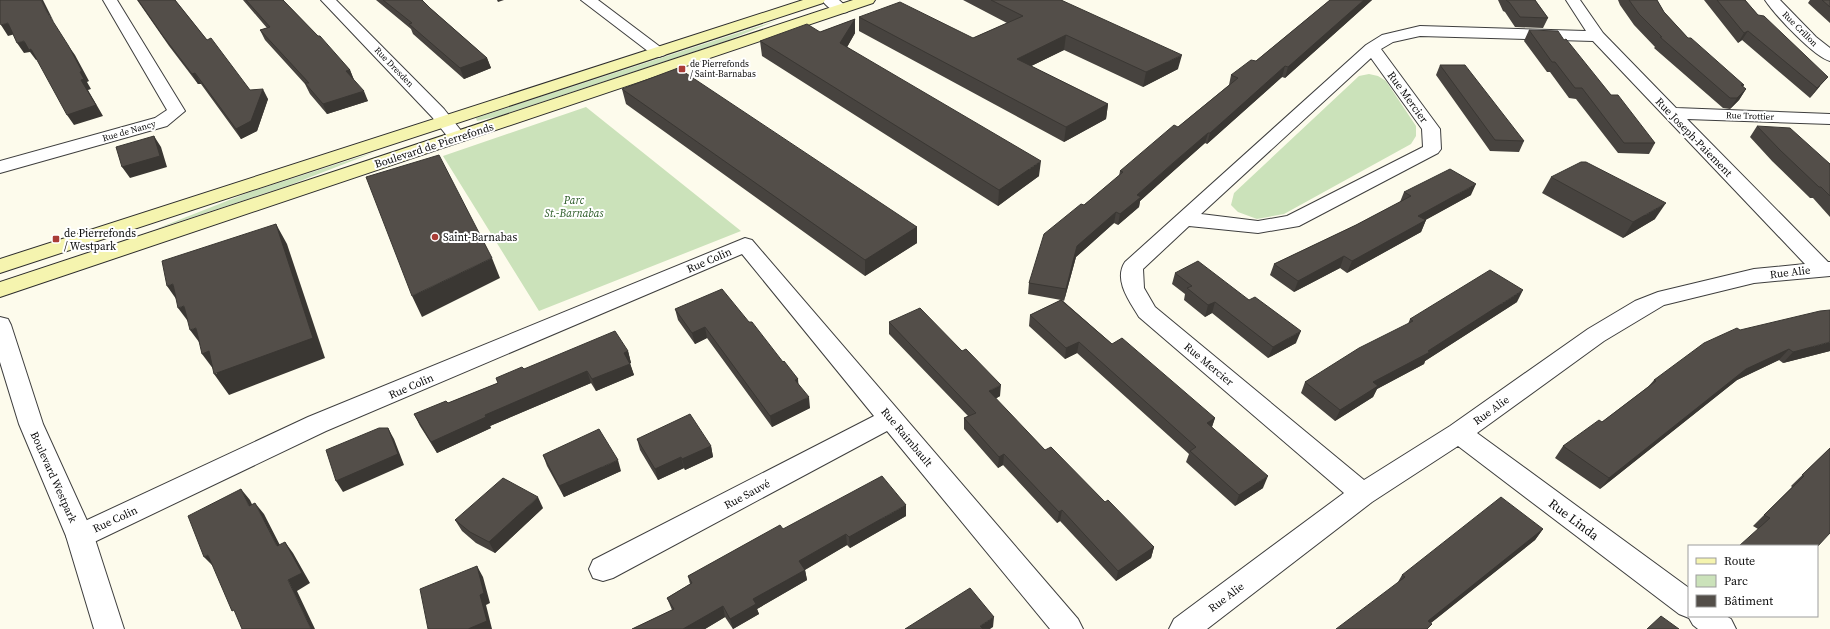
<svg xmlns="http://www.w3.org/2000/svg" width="1830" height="629" viewBox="0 0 1830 629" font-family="'Source Serif 4',serif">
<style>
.green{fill:#cbe2ba}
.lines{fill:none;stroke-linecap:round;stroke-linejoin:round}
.minor-casing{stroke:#3e3e3e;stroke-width:2}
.tertiary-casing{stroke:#3e3e3e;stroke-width:2}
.secondary-casing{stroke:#2d2d2d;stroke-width:2}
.minor{fill:#fff;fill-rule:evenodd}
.tertiary{fill:#fff;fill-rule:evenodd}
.secondary{fill:#f5f4af;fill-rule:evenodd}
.wall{fill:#47433f}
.shaded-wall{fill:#3a3733}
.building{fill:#534e49;stroke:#3a3733}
.poi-dot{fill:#a93c36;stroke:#fff;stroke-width:1.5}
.labels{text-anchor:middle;stroke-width:4;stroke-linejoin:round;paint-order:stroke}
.far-street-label{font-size:9px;fill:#0b0b0b;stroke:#fff}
.far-poi-label{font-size:9px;fill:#0b0b0b;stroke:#fff;text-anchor:start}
.street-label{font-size:11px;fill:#0b0b0b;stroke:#fff}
.park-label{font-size:11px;font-style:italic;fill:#2a5a25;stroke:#fff}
.poi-label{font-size:11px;fill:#0b0b0b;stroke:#fff;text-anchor:start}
.near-street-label{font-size:13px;fill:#0b0b0b;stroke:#fff}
</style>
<rect width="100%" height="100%" fill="#fdfbec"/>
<!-- green -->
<path class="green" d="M778,20L726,41L499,116L477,121L476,118Z
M1369,74L1378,76L1386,81L1416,126V136L1411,144L1284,214L1257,219L1238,212L1231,205L1234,193L1359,76Z
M586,107L741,231L539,311L443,156Z
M375,152L290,185L156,229L247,193Z"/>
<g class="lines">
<defs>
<path id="minor" d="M103,0H117L185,111L167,126L0,173V161L155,118L167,110Z
M321,0H336L444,109L466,137L463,141L457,142L451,141L432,117Z
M581,0H598L667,52L665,55L659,57L653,55Z
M822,0H839L849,9L847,12C838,15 827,8 822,0Z
M1566,0H1580L1603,33L1676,108L1830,114V124L1687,119L1828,262H1830V276L1754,283L1664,305L1604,341L1477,433L1689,588V616H1726L1731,619L1736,629H1698L1693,625L1689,618L1679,614L1458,446L1372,502L1207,629H1169L1174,619L1344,493L1139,317C1130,302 1113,280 1125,262L1366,45L1382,35L1420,26L1586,31ZM1420,36L1593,41L1805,264L1754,269L1658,292L1635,301L1588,329L1450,426L1364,480L1155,307L1144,288L1143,269L1189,226L1258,233L1299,226L1438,153L1441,149L1440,129L1381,49L1393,42ZM1371,58L1422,129L1423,147L1287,216L1258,221L1201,214Z
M1765,0H1780L1816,37L1830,48V61C1814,57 1775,15 1765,0Z
M745,238L752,240L1078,619L1083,629H1050L887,431L613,578L603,581L593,578L589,569L593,560L874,416L742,254L326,431L90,544L80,548L70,544L66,536L70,528L308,417Z"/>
<path id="tertiary" d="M0,317L8,319L11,325L43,424L94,536L124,629H94L66,536L19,424L0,362Z"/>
<path id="secondary" d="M803,0H825L823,3L0,273V259Z
M853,0H875L873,3L0,297V282Z"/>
</defs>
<!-- minor casing -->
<use href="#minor" class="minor-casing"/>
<!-- tertiary casing -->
<use href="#tertiary" class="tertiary-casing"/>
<!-- secondary casing -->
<use href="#secondary" class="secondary-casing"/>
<!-- minor -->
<use href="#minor" class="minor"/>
<!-- tertiary -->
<use href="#tertiary" class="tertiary"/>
<!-- secondary -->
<use href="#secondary" class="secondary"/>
</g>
<!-- wall -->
<path class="wall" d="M137,0H175L207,40L250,90L268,99L257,131L241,139L201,84H198L169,46Z
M243,0H283L350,70L354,80L368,101L327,114L310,94L305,84L265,40L260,30L267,28Z
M376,0H422L430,8L487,58L491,68L464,79L413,34L411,29Z
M963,0H1061L1178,69L1143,87L1064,50L1031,66L1108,104L1106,119L1064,142L859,31V17L973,38L1007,23Z
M1330,0H1372L1285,78L1282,77L1207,144L1205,143L1171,173L1140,201L1139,207L1118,225L1114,223L1076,257L1064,301L1062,300L1112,344L1215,418L1212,427L1263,488L1235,506L1186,462L1189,454L1077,353L1065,359L1029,326L1030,315L1061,300L1028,294L1029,283L1084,205L1119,176L1120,171L1178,127L1229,85L1231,75L1256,61Z
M1498,0H1535L1548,18L1543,28L1515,27L1505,12L1503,11Z
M1618,0H1657L1664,12L1688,38L1744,85L1743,87L1746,89L1739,100L1730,109L1723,108L1654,48L1655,47L1634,25L1620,5Z
M1704,0H1745L1758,15L1820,86L1810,98L1742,40L1738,43Z
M1810,0H1830V23L1808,3Z
M855,19V33L847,47L1039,176L998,206L762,56L760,41L820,32Z
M1529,30L1564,40L1611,95L1655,143L1649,154L1618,153L1576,99L1569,98L1550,72H1547L1524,41Z
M1440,65L1524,141L1519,152L1490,151L1436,75Z
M622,89L917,227V243L865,276L626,104Z
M1757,126L1830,164V217L1813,198H1810L1772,161L1750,137Z
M1551,177L1655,219L1623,238L1542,193Z
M1404,192L1471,195L1425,220H1426L1421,232L1347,273L1340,268L1294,292L1270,275L1274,264L1356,225L1400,202Z
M1175,273L1296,343L1268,358L1212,313L1205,317L1184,300L1185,294L1172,284Z
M1517,302L1425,361L1424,364L1377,389L1373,397L1335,421L1301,393L1305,382L1408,324L1410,319Z
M675,309L783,362L798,379V384L810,408L772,427L707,338L695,344L678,320Z
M889,322L1000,396L995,399L1045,450L1105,502L1154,547L1151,558L1116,581L1060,521L1057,523L1003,465L998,468L964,429V418L968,416L889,334Z
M1740,330L1830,351L1783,363L1779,360L1737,380L1600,489L1555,458L1563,446L1602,422L1648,387L1654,380Z
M628,351L631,363H630L634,375L596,391L591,383L490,426L491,428L437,453L420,426L414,414L448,403L498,383L524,369Z
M637,439L711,446L713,457L685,470L684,468L658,480L640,450Z
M1830,448V533L1758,529L1753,526L1792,487L1791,486Z
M543,455L621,471L564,497L547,466Z
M543,508L495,553L476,543L462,531L455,520Z
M906,516L850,548L847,545L805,570L807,580L757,609L759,614L733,629L725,617L705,629H632L672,610L667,598L690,584L688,576L783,529Z
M1543,529L1535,540L1431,623L1398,582L1402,575Z"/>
<!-- shaded-wall -->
<path class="shaded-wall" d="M41,0H43L54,22L47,12Z
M497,0H504L498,2Z
M1364,0H1372L1285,78L1288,67Z
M855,19V33L841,58L840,43Z
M8,23L15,34L8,36L1,25Z
M1748,31L1742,40L1738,43L1744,33Z
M1066,35L1064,50L1015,74L1017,59Z
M24,41L31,49L38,59L36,60L30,52L24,53L17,43Z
M68,45L75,55L89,81L87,82L91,89L88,90L103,116L74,125L67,115L81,80L80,72Z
M1182,55L1178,69L1143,87L1146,72Z
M487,58L491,68L464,79L460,68Z
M1285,66L1282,77L1207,144L1210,133Z
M350,70L354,80L346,71Z
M195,73L201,84H198L192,74Z
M1828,77L1820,86L1810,98L1817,88Z
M263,89L268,99L257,131L241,139L236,129Z
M1746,89L1739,100L1730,109L1737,98Z
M364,91L368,101L327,114L323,104Z
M1108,104L1106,119L1064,142L1066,127Z
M1208,133L1205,143L1140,201L1139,207L1118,225L1120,214L1137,195Z
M154,136L161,147L167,167L130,178L122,167Z
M1041,161L1039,176L998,206L999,190Z
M1476,184L1471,195L1413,227L1418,216Z
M1666,203L1655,219L1623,238L1633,222Z
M1116,212L1114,223L1076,257L1064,301L1066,289L1077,246Z
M1426,220L1421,232L1347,273L1352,261Z
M276,224L287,244L325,358L229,395L214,374H217L202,354Z
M917,227V243L865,276V260Z
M1344,256L1340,268L1294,292L1298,281Z
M492,258L500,278L422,317L412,296Z
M173,284L181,306L167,286Z
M1523,290L1517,302L1425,361L1424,364L1377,389L1373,397L1335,421L1340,410L1373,382L1428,351Z
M1215,302L1212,313L1205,317L1208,305Z
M184,306L193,328L178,308Z
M705,327L707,338L695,344L692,333Z
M196,328L205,350L190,330Z
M1301,331L1296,343L1268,358L1273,347Z
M1079,342L1077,353L1065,359L1066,348Z
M1830,342V351L1783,363L1793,352Z
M1789,349L1779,360L1737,380L1600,489L1609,478L1746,369Z
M628,351L631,363L627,364L624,353Z
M630,364L634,375L596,391L592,379Z
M587,371L591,383L490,426L491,428L437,453L431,442L485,415Z
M798,379L799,390L795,380Z
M1001,385L1000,396L988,403L989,391Z
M809,397L810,408L772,427L770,416Z
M1215,418L1211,429L1207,423Z
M388,428L394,439L404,465L343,492L336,481Z
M711,446L713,457L685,470L682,459Z
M1004,454L1003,465L998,468L999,457Z
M681,457L684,468L658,480L655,469Z
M618,460L621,471L564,497L559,486Z
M1268,476L1263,488L1235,506L1239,495Z
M241,489L250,500L258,517L249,506Z
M538,497L543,508L495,553L489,542Z
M255,503L264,514L286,557L277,546Z
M906,505V516L850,548L849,537Z
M1062,510L1060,521L1057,523L1059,512Z
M1543,529L1535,540L1423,629L1428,621Z
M846,534L847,545L801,572L799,561Z
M285,542L293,553L310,583L297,591L315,629H311L288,580Z
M1154,547L1151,558L1116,581L1118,571Z
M208,555L214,567L204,557Z
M477,566L483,577L490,603L486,605L492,629H468L480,595Z
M805,570L807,580L757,609L759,614L733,629L730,619L753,599Z
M723,606L725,617L705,629H683Z
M994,617L993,627L990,629H980V626Z"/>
<!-- building -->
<path class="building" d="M0,0H41L47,12L68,45L82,71L80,72L84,79L81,80L96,105L67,115L31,49L29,50L24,41L17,43L8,23L1,25L0,23Z
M138,0H175L207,40L211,38L250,90L263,89L251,121L236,129L195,73L192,74L163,36Z
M246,0H283L318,36H320L350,70L346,71L364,91L323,104L305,83H309L260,30L270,27Z
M383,0H422L430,8L487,58L460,68L409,24L412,23Z
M991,0H1061L1182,55L1146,72L1066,35L1017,59L1108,104L1066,127L859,17L900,2L973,38L1023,16Z
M1330,0H1364L1288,67L1285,66L1210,133H1208L1173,163L1137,195L1141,197L1120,214L1116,212L1077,246L1066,289L1029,283L1044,234L1081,204L1084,205L1123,172L1120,171L1174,125L1178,127L1238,78L1231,75L1251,60L1256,61Z
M1506,0H1535L1548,18L1520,17L1509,2L1507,1Z
M1629,0H1657L1664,12L1688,38H1691L1744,85H1741L1746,89L1737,98H1730L1660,37H1662L1639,14Z
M1717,0H1745L1758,15L1764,16L1828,77L1817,88L1748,31L1744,33Z
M1822,0H1830V7Z
M855,19L840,43L1041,161L999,190L760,41L807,24L820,32Z
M1529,30L1558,31L1564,40L1566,39L1611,95H1618L1655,143H1624L1582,88H1575L1555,62H1552Z
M1440,65H1465L1524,141L1495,140Z
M678,68L917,227L865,260L622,89Z
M1757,126L1790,128L1830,164V196L1821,187H1819L1780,150Z
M154,136L160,156L122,167L116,147Z
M439,155L492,258L412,296L366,177Z
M1581,162H1586L1666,203L1633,222L1551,177Z
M1450,169L1476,184L1418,216L1426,220L1352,261L1344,256L1298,281L1274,264L1356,225L1411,196L1404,192Z
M276,224L313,338L214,374L209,351L202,354L196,328L190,330L184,306L178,308L173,284L167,286L162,261Z
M1198,261L1249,300L1255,297L1301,331L1273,347L1215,302L1208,305L1187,288L1192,286L1175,273Z
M1490,270L1523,290L1428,351L1430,352L1373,382L1378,386L1340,410L1305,382L1359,348L1413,321L1410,319Z
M722,289L749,322H752L783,362L784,361L798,379L795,380L809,397L770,416L705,327L692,333L675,309Z
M1061,300L1112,344L1122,338L1215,418L1207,423L1268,476L1239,495L1190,451L1196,447L1079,342L1066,348L1030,315Z
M920,308L962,351L966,349L1001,385L989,391L1045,450L1051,447L1105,502L1108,500L1154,547L1118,571L1062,510L1059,512L1004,454L999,457L964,418L976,413L889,322Z
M1830,310V342L1793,352L1789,349L1746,369L1609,478L1563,446L1599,420L1602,422L1656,381L1654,380L1704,343L1737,328L1740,330L1820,311Z
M615,331L628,351L624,353L630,364L592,379L587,371L485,415L486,417L431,442L414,414L446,401L448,403L498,383L496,378L522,367L524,369Z
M690,414L711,446L682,459L681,457L655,469L637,439Z
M379,428H388L398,454L336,481L326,450Z
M599,429L618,460L559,486L543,455Z
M1830,448V533L1817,547V546H1739L1770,518L1764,515L1804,476L1802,475Z
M882,476L906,505L849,537L846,534L799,561L805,570L753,599L756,604L730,619L723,606L683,629H632L674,609L667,598L692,583L688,576L780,525L783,529Z
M503,478L538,497L489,542L470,532L455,520Z
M241,489L249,506L255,503L277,546L285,542L302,573L288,580L311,629H242L234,610L232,611L208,555L204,557L188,516Z
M1501,497L1543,529L1428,621L1432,624L1427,629H1336L1405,577L1402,575Z
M477,566L484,593L480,595L487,621L468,629H428L420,589Z
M970,588L994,617L980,626L983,629H905Z
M1661,616L1679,629H1647Z"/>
<!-- markers -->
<g class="poi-dot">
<rect x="678" y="65" width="8" height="8" rx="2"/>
<circle cx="435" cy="237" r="4"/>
<rect x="52" y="235" width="8" height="8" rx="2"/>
</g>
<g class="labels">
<!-- far-street labels -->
<g class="far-street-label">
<text transform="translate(1800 29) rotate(45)" y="3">Rue Crillon</text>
<text transform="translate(394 67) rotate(46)" y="3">Rue Dresden</text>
<text transform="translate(1750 116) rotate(2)" y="3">Rue Trottier</text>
<text transform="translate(129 131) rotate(-16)" y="3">Rue de Nancy</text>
</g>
<!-- far-poi labels -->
<g class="far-poi-label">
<text x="690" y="67">de Pierrefonds<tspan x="690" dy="10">/ Saint-Barnabas</tspan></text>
</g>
<!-- street labels -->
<g class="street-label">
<text transform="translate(1408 97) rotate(54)" y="4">Rue Mercier</text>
<text transform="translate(1694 137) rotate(46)" y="4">Rue Joseph-Paiement</text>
<text transform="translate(434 145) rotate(-18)" y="4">Boulevard de Pierrefonds</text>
<text transform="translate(709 260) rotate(-23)" y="4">Rue Colin</text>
<text transform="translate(1790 272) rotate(-7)" y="4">Rue Alie</text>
<text transform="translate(1209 364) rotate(40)" y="4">Rue Mercier</text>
<text transform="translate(411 386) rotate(-23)" y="4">Rue Colin</text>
<text transform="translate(1491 410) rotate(-36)" y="4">Rue Alie</text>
<text transform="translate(907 437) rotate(50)" y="4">Rue Raimbault</text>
<text transform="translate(54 477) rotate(66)" y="4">Boulevard Westpark</text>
<text transform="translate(747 494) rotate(-28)" y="4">Rue Sauvé</text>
<text transform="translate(115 519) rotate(-25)" y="4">Rue Colin</text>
<text transform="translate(1226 597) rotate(-37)" y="4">Rue Alie</text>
</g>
<!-- park labels -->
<g class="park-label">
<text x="574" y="204">Parc<tspan x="574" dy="13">St.-Barnabas</tspan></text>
</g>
<!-- poi labels -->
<g class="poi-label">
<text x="64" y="237">de Pierrefonds<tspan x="64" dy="13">/ Westpark</tspan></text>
<text x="443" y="241">Saint-Barnabas</text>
</g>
<!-- near-street labels -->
<g class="near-street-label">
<text transform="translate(1574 519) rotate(37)" y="5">Rue Linda</text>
</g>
</g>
<!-- legend -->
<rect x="1688" y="545" width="130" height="72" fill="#ffffff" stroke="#9d9d9d"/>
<rect x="1696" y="558" width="20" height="6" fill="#f5f4af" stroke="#9d9d9d"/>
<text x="1724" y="565" font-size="12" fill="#0b0b0b">Route</text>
<rect x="1696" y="575" width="20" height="12" fill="#cbe2ba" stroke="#9d9d9d"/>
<text x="1724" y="585" font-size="12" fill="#0b0b0b">Parc</text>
<rect x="1696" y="595" width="20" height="12" fill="#534e49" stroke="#9d9d9d"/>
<text x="1724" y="605" font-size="12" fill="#0b0b0b">Bâtiment</text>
</svg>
